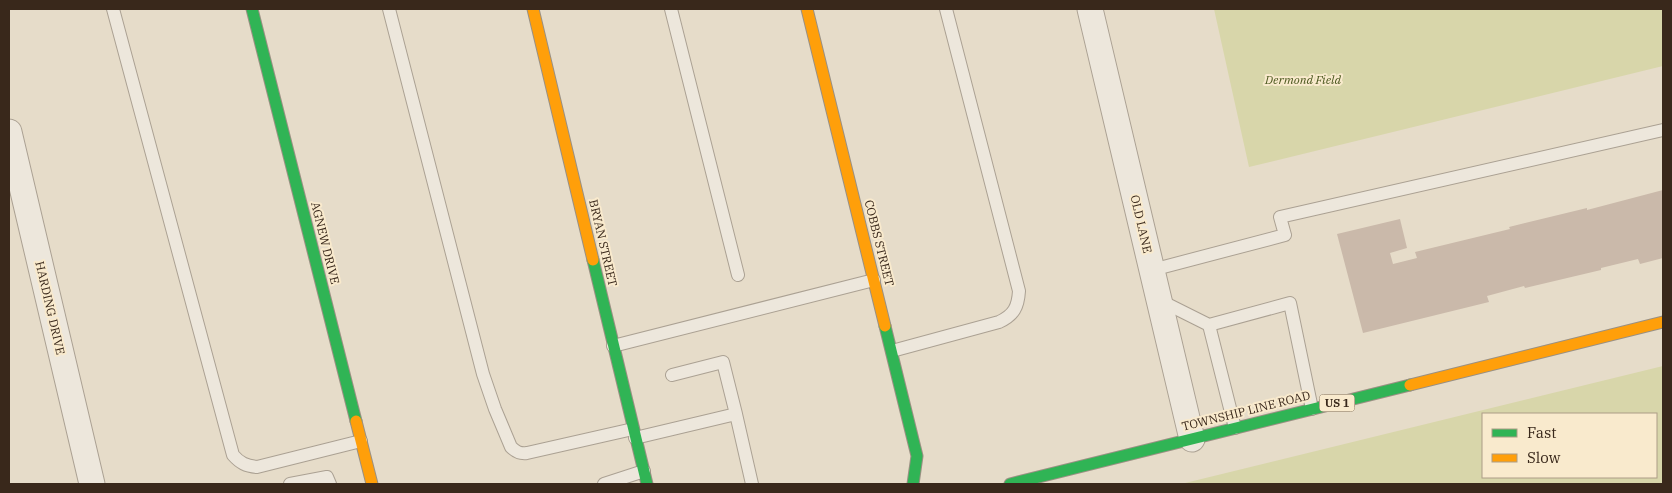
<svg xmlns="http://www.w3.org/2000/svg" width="1672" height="493" viewBox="0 0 1672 493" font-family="'IBM Plex Serif',serif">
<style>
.green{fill:#d8d6aa;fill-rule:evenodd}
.building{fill:#cab9aa}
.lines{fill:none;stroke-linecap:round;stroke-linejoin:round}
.lane-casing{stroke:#aba193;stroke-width:14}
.street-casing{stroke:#aba193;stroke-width:27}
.fast-casing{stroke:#9a9083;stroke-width:13}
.slow-casing{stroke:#9a9083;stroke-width:13}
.lane{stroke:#ede7dc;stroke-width:12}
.street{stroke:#ede7dc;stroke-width:25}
.fast{stroke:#30b455;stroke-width:11}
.slow{stroke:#ff9f0a;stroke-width:11}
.labels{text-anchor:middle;stroke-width:4;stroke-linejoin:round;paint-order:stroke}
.shield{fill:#f9eacd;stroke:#736250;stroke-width:1}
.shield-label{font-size:11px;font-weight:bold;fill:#39281b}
.park-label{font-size:12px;font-style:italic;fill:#4c581f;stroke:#f9eacd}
.street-label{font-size:12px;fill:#39281b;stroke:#f9eacd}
</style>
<rect width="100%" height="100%" fill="#e6dcc9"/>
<!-- green -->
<path class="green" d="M1214,9H1663V66L1249,167Z
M1663,366V484H1181ZM1656,414V477H1483V414Z"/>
<!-- building -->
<path class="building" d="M1663,190V258L1640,264L1638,259L1601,268V270L1525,288L1524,286L1487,296L1489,302L1363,333L1337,234L1400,219L1407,248L1390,253L1393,264L1417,258L1415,252L1510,229L1509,227L1587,208V210Z"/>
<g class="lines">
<defs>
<path id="lane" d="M113,9L233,455C240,463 246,466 257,467L361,441
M389,9L483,374L495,409L511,447C516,452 520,454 527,453L633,429
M671,9L738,275
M1152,270L1285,235L1280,217L1663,130
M1159,300L1209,325L1290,303L1312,409
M1209,325L1235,428
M613,346L874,280
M892,351L999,322C1014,315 1018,307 1019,291L946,9
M672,375L723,362L736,414
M635,438L736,414L752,484
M290,484L327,477L330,484
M604,484L644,471"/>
<path id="street" d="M1090,9L1192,439
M9,132L92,484"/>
<path id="fast" d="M252,9L356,421
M593,260L647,484
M885,326L917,456L913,484
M1010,484L1410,385"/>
<path id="slow" d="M533,9L593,260
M807,9L885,326
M1410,385L1663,322
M356,421L372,484"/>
</defs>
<!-- lane casing -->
<use href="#lane" class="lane-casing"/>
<!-- street casing -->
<use href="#street" class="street-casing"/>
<!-- fast casing -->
<use href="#fast" class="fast-casing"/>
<!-- slow casing -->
<use href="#slow" class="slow-casing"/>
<!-- lane -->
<use href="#lane" class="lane"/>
<!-- street -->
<use href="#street" class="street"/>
<!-- fast -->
<use href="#fast" class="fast"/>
<!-- slow -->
<use href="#slow" class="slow"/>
</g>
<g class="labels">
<!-- shield labels -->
<rect class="shield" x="1319.5" y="394.5" width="35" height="17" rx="4"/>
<g class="shield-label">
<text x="1337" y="407">US 1</text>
</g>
<!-- park labels -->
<g class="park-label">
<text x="1303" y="84">Dermond Field</text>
</g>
<!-- street labels -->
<g class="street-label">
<text transform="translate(1141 224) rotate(77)" y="4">OLD LANE</text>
<text transform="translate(325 243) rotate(76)" y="4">AGNEW DRIVE</text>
<text transform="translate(603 243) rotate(77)" y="4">BRYAN STREET</text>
<text transform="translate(879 243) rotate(76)" y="4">COBBS STREET</text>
<text transform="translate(50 308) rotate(77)" y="4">HARDING DRIVE</text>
<text transform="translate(1246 411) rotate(-14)" y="4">TOWNSHIP LINE ROAD</text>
</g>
</g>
<!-- border -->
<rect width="1672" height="493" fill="none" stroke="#39281b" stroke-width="20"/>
<!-- legend -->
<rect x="1482" y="413" width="175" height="65" fill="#f9eacd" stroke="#ac9c86"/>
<rect x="1492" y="429" width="25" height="8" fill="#30b455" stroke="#ac9c86"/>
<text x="1527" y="438" font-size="15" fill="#39281b">Fast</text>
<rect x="1492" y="454" width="25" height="8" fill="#ff9f0a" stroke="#ac9c86"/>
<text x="1527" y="463" font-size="15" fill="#39281b">Slow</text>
</svg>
